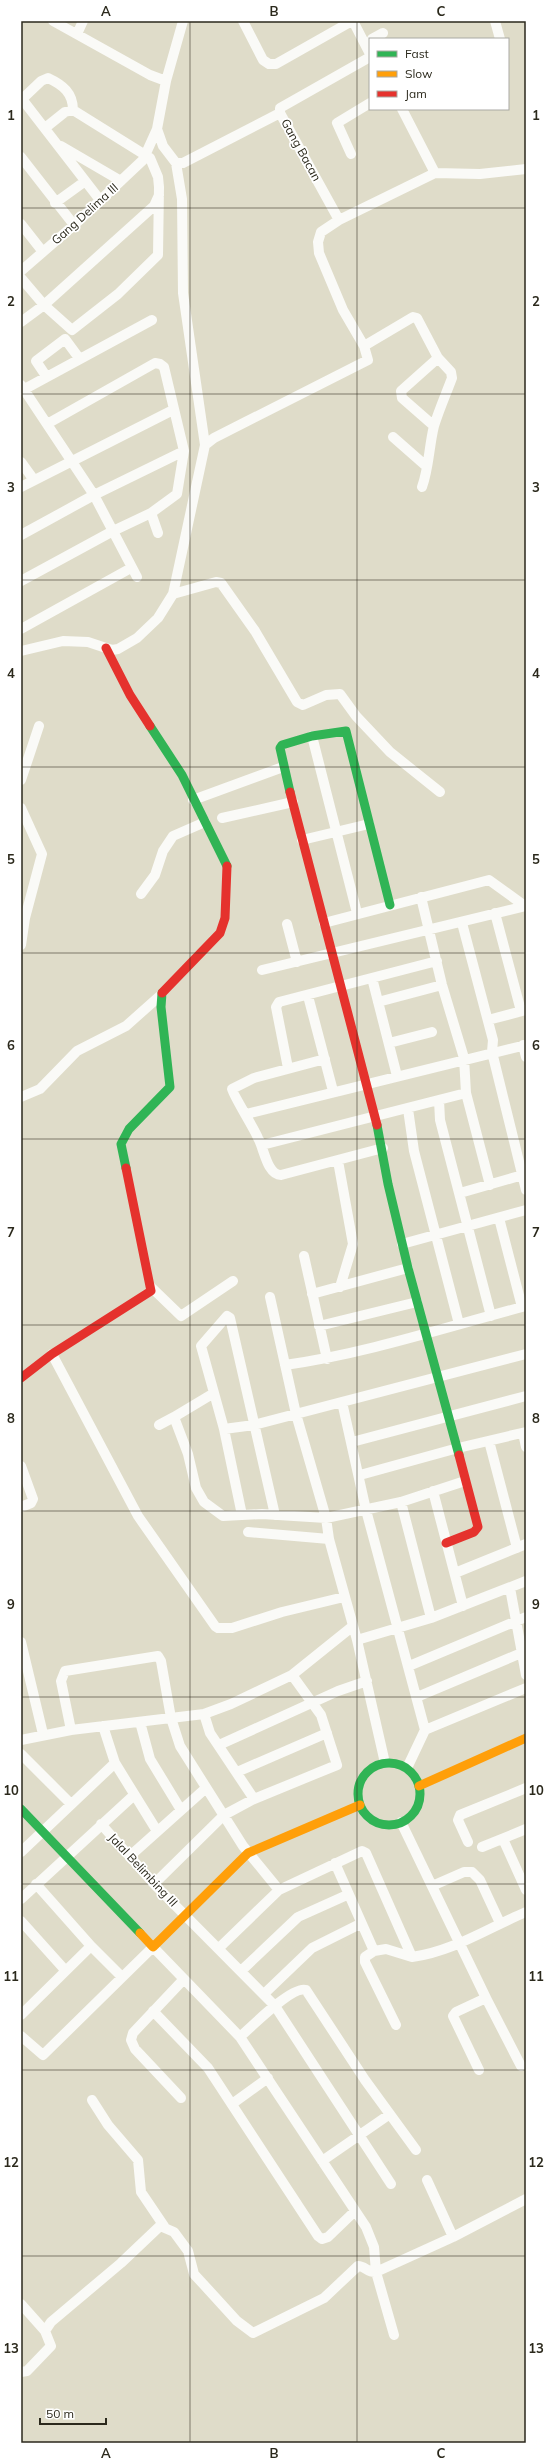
<svg xmlns="http://www.w3.org/2000/svg" width="547" height="2464" viewBox="0 0 547 2464" font-family="Mulish,sans-serif">
<style>
.lines{fill:none;stroke-linecap:round;stroke-linejoin:round}
.street{stroke:#fafaf7;stroke-width:10}
.fast{stroke:#30b455;stroke-width:9}
.slow{stroke:#ff9f0a;stroke-width:9}
.jam{stroke:#e5322d;stroke-width:9}
.grid{fill:none;stroke:#2b291c;stroke-width:1;stroke-opacity:0.55}
.labels{text-anchor:middle;stroke-width:3.5;stroke-linejoin:round;paint-order:stroke}
.street-label{font-size:12px;fill:#2b291c;stroke:#fff}
.neatline{fill:none;stroke:#2b291c;stroke-width:1.5}
.grid-label{font-size:13px;text-anchor:middle;font-weight:bold;fill:#2b291c}
</style>
<rect width="100%" height="100%" fill="#dfdcc9"/>
<g class="lines">
<!-- street -->
<path class="street" d="M53,21L150,75L166,81L183,21
M243,21L263,60L269,64H276L352,21
M353,21L370,54
M495,21L500,39
M77,34L83,21
M372,39L383,33
M22,99L100,200
M21,100L41,81L48,78C63,85 73,93 73,110
M402,109L435,173
M157,129L163,146L176,163H183L280,113
M61,146L121,181
M351,154L337,123L370,103
M21,157L74,225
M176,163L182,199L183,293L205,445
M55,203L84,182
M339,220L280,113V108L370,57
M21,224L43,252
M21,271L74,225L143,160L157,129L166,81
M21,278L44,305L72,330L118,294L158,255L159,187L158,177L150,158L73,110L65,112L45,128
M21,322L44,305L154,206L159,195
M364,346L413,317L417,318L438,358L451,372L452,378C446,394 439,410 434,426C429,446 429,468 422,487
M46,376L36,361L65,339L79,358
M21,385L94,495L137,577
M21,391L152,320
M434,426L402,398L401,391L438,358
M393,437L426,466
M21,462L34,480
M21,487L173,410
M151,513L158,533
M21,535L94,495L184,451
M21,581L113,531L151,513L177,494L184,451L164,367L160,364L155,363L47,424
M173,594L216,582L221,583L255,631L297,702L303,705L326,695L340,694L356,716L390,752L440,792
M21,629L131,568
M21,651L63,641L88,642L112,650L118,649L137,638L158,618L173,594L205,445L214,438L368,360L364,346L343,310L319,253L318,242L321,232L339,220L435,173L480,174L526,169
M312,736L357,913
M21,780L39,726
M193,800L283,767
M21,808L42,854L25,918L21,945
M222,818L293,802
M302,840L369,824
M141,894L155,875L163,851L173,836L205,822
M421,897L442,985L464,1058L466,1093L490,1185
M495,913L521,1011
M324,923L489,880L525,906
M462,923L493,1040L492,1052L526,1190
M287,924L297,962
M262,970L526,906
M372,978L397,1076
M308,996L333,1091
M378,1002L442,985
M488,1020L526,1010
M389,1043L432,1032
M523,1045L526,1057
M325,1059L254,1078L232,1089C232,1093 255,1130 258,1138C264,1148 267,1175 281,1175L383,1148
M288,1068L276,1007L279,1002L437,961
M21,1097L40,1089L77,1051L126,1026L162,994
M439,1100L440,1120L491,1316
M408,1109L414,1151L459,1324
M246,1114L526,1045
M262,1145L466,1093
M338,1161L353,1244L340,1287
M460,1193L526,1174
M499,1218L522,1307
M402,1244L526,1210
M304,1256L327,1359
M151,1287L181,1316L233,1281
M312,1294L408,1268
M270,1297L296,1414L326,1518L329,1539L357,1640L385,1763
M319,1326L417,1302
M52,1354L138,1516L215,1626L218,1628H232L282,1612L344,1597
M285,1365C368,1353 446,1327 526,1306
M214,1393L174,1417L188,1454L196,1488L204,1502L223,1516L262,1514L326,1518L401,1502L465,1481
M342,1402L366,1510L425,1730L407,1768
M159,1425L174,1417
M224,1429L254,1425L526,1354
M523,1433L526,1447
M489,1441L517,1548
M352,1442L526,1396
M21,1466L33,1499L31,1503L21,1507
M360,1475L458,1448L526,1432
M433,1491L463,1606
M401,1502L431,1618
M242,1515L224,1429L201,1346L227,1316L230,1318L275,1515
M248,1532L329,1539
M455,1573L526,1544
M510,1588L526,1675
M357,1640L431,1618L526,1581
M21,1642L43,1734
M409,1666L526,1617
M417,1697L526,1651
M204,1714L210,1733L254,1799
M140,1722L150,1759L181,1810
M103,1726L115,1763L157,1831
M71,1730L61,1681L65,1671L158,1656L161,1661L171,1718L180,1746L243,1846L279,1890
M425,1730L526,1688
M21,1740L71,1730L204,1714L231,1704L292,1675L353,1626
M219,1745L338,1691L367,1681
M21,1754L70,1803
M237,1772L327,1733
M401,1822L486,1998L456,2012L453,2016L479,2070
M101,1824L154,1884L275,2006L391,2184
M503,1839L526,1890
M468,1842L458,1820L460,1815L526,1788
M482,1847L526,1829
M21,1852L115,1763
M130,1856L206,1788
M335,1863L374,1951L386,1949L412,1957
M36,1884L91,1946L122,1977
M154,1884L224,1815L254,1799L337,1765L321,1715L292,1675
M432,1886L464,1872H472L480,1880L500,1923
M21,1899L133,1796
M21,1921L65,1970
M219,1948L279,1890L362,1851L366,1853L412,1957C454,1951 488,1928 526,1912
M374,1951L365,1957V1962L396,2025
M241,1971L298,1917L347,1895
M265,1993L312,1948L360,1924
M486,1998L521,2066
M153,2011L208,2068L318,2236L322,2239L328,2237L354,2212
M21,2015L91,1946
M21,2036L43,2055L153,1947L240,2037L366,2227L374,2247L376,2272L394,2335
M240,2037C251,2027 293,1985 306,1990L365,2080L416,2150
M181,2098L135,2049L131,2040L133,2033L184,1979
M92,2100L108,2125L138,2160L141,2192L164,2226
M232,2104L268,2078
M322,2161L390,2114
M427,2180L453,2237
M21,2304L45,2331L51,2346L27,2371L21,2372
M45,2331L51,2322L121,2263L160,2226L174,2232L188,2251L194,2274L237,2321L253,2333L324,2298L358,2266C365,2266 368,2273 376,2272L453,2237L526,2199"/>
<!-- fast -->
<path class="fast" d="M150,726L182,775L227,866
M290,792L280,748L282,745L312,736L346,731L390,905
M377,1125L388,1184L408,1268L459,1455
M126,1168L121,1144L129,1129L170,1087L161,1007L162,993
M358 1794a31 31 0 1 1 62 0a31 31 0 1 1-62 0Z
M21,1809L140,1933"/>
<!-- slow -->
<path class="slow" d="M419,1786L526,1738
M140,1933L153,1947L248,1853L360,1805"/>
<!-- jam -->
<path class="jam" d="M106,648L130,695L150,726
M290,792L377,1125
M162,993L220,933L225,918L227,866
M21,1378L52,1354L151,1291L126,1168
M446,1543L474,1532L478,1527L459,1455"/>
</g>
<!-- grid -->
<path class="grid" d="M190,21V2443M357,21V2443M21,208H526M21,394H526M21,580H526M21,767H526M21,953H526M21,1139H526M21,1325H526M21,1511H526M21,1697H526M21,1884H526M21,2070H526M21,2256H526"/>
<g class="labels">
<!-- street labels -->
<g class="street-label">
<text transform="translate(301 150) rotate(61)" y="4">Gang Bacan</text>
<text transform="translate(85 214) rotate(-42)" y="4">Gang Delima III</text>
<text transform="translate(143 1870) rotate(47)" y="4">Jalal Belimbing III</text>
</g>
</g>
<!-- border -->
<rect width="547" height="2464" fill="none" stroke="#ffffff" stroke-width="44"/>
<!-- legend -->
<rect x="369" y="38" width="140" height="72" fill="#ffffff" stroke="#aaa9a4"/>
<rect x="377" y="51" width="20" height="6" fill="#30b455" stroke="#aaa9a4"/>
<text x="405" y="58" font-size="12" fill="#2b291c">Fast</text>
<rect x="377" y="71" width="20" height="6" fill="#ff9f0a" stroke="#aaa9a4"/>
<text x="405" y="78" font-size="12" fill="#2b291c">Slow</text>
<rect x="377" y="91" width="20" height="6" fill="#e5322d" stroke="#aaa9a4"/>
<text x="405" y="98" font-size="12" fill="#2b291c">Jam</text>
<!-- scale -->
<path d="M40 2418v6h66v-6" fill="none" stroke="#2b291c" stroke-width="2"/>
<text x="46" y="2418" font-size="12" fill="#2b291c" stroke="#ffffff" stroke-width="3" paint-order="stroke">50 m</text>
<rect x="22" y="22" width="503" height="2420" class="neatline"/>
<g class="grid-label">
<text x="106" y="16">A</text>
<text x="274" y="16">B</text>
<text x="441" y="16">C</text>
<text x="11" y="120">1</text>
<text x="536" y="120">1</text>
<text x="11" y="306">2</text>
<text x="536" y="306">2</text>
<text x="11" y="492">3</text>
<text x="536" y="492">3</text>
<text x="11" y="678">4</text>
<text x="536" y="678">4</text>
<text x="11" y="864">5</text>
<text x="536" y="864">5</text>
<text x="11" y="1050">6</text>
<text x="536" y="1050">6</text>
<text x="11" y="1237">7</text>
<text x="536" y="1237">7</text>
<text x="11" y="1423">8</text>
<text x="536" y="1423">8</text>
<text x="11" y="1609">9</text>
<text x="536" y="1609">9</text>
<text x="11" y="1795">10</text>
<text x="536" y="1795">10</text>
<text x="11" y="1981">11</text>
<text x="536" y="1981">11</text>
<text x="11" y="2167">12</text>
<text x="536" y="2167">12</text>
<text x="11" y="2353">13</text>
<text x="536" y="2353">13</text>
<text x="106" y="2458">A</text>
<text x="274" y="2458">B</text>
<text x="441" y="2458">C</text>
</g>
</svg>
